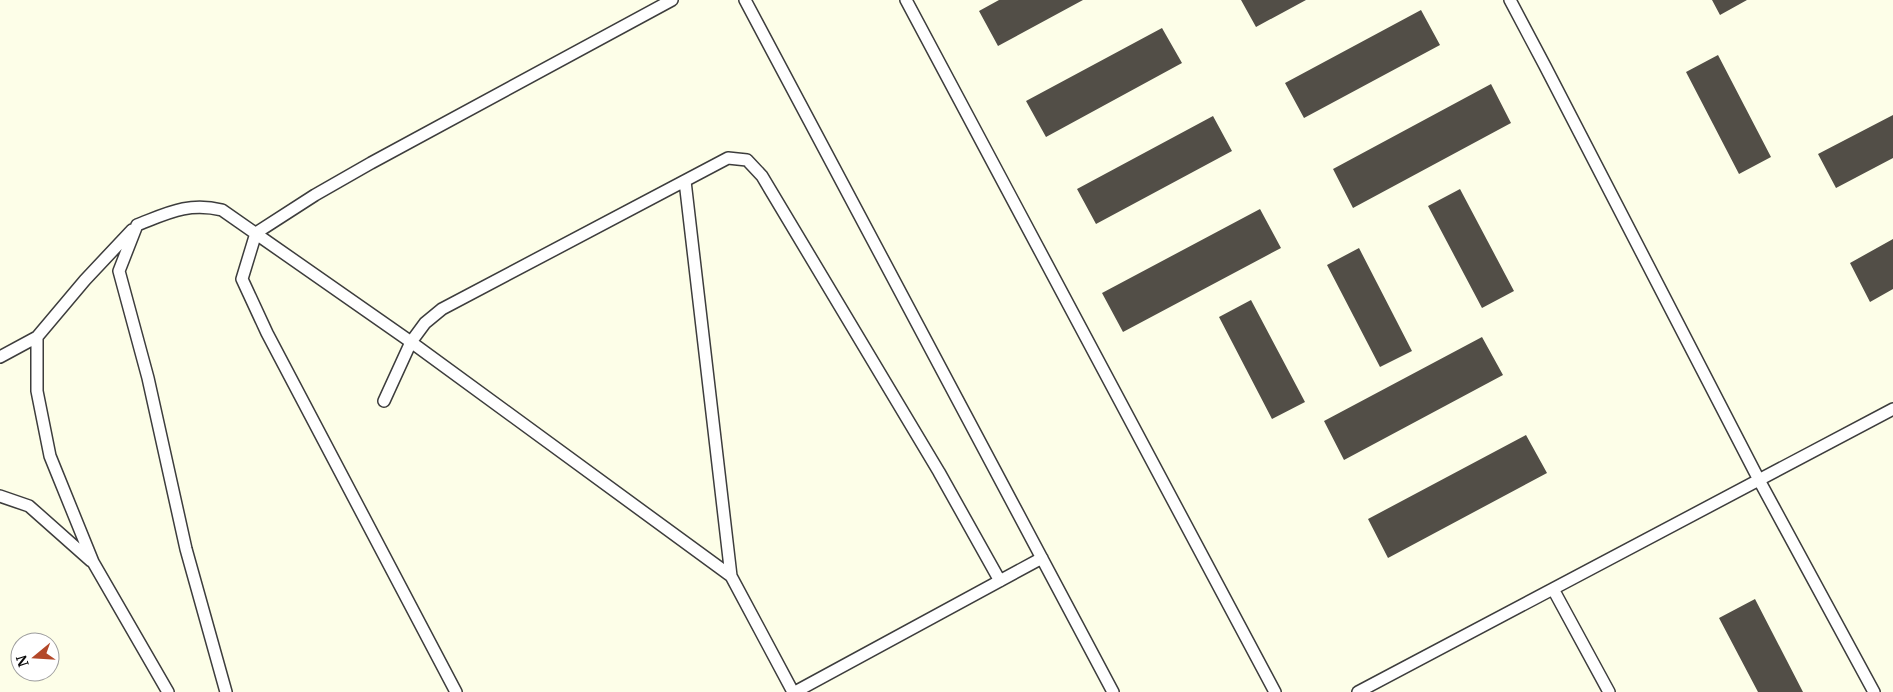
<svg xmlns="http://www.w3.org/2000/svg" width="1893" height="692" viewBox="0 0 1893 692" font-family="Merriweather,serif">
<style>
.building{fill:#524e47}
.lines{fill:none;stroke-linecap:round;stroke-linejoin:round}
.lane-casing{stroke:#3d3d3d;stroke-width:14}
.lane{stroke:#fff;stroke-width:11}
</style>
<rect width="100%" height="100%" fill="#fdfee8"/>
<!-- building -->
<path class="building" d="M999,0H1083L998,46L979,11Z
M1241,0H1306L1256,27Z
M1712,0H1747L1720,15Z
M1421,10L1440,45L1304,118L1285,83Z
M1162,28L1182,63L1046,137L1026,101Z
M1718,55L1771,157L1739,174L1686,72Z
M1491,84L1511,123L1353,208L1333,169Z
M1893,115V158L1836,188L1818,154Z
M1213,116L1232,151L1096,224L1077,189Z
M1460,189L1514,291L1482,308L1428,206Z
M1260,209L1281,248L1123,332L1102,293Z
M1893,239V289L1870,302L1850,263Z
M1359,248L1412,351L1380,367L1327,265Z
M1251,300L1305,402L1272,419L1219,317Z
M1482,337L1503,375L1344,460L1324,421Z
M1526,435L1547,473L1388,558L1368,519Z
M1755,599L1803,692H1758L1719,618Z"/>
<g class="lines">
<defs>
<path id="lane" d="M745,0L1113,692
M906,0L1275,692
M1510,0L1545,66L1759,480L1874,692
M685,181L731,576L793,692
M37,337V391L50,456L93,562L168,692
M0,357L37,337L85,280L132,230
M384,401L411,342L425,323L442,309L728,158L747,160L762,176L939,472L1000,581
M0,496L29,506L91,561
M1553,589L1609,692
M226,692L186,549L148,378L119,271L137,225C168,213 188,202 222,210L411,342L731,576
M456,692L267,333L242,279L256,233L315,195L371,163L672,0
M795,692L1042,558
M1358,692L1893,409"/>
</defs>
<!-- lane casing -->
<use href="#lane" class="lane-casing"/>
<!-- lane -->
<use href="#lane" class="lane"/>
</g>
<!-- north arrow -->
<g transform="translate(35 657) rotate(252)"><circle r="24" fill="#ffffff" stroke="#9d9d9d"/>
<path d="M0-4L9 19L0 12L-9 19Z" fill="#b34829"/>
<text y="-8" font-size="14" font-weight="bold" text-anchor="middle" fill="#0a0a0a">N</text>
</g>
</svg>
